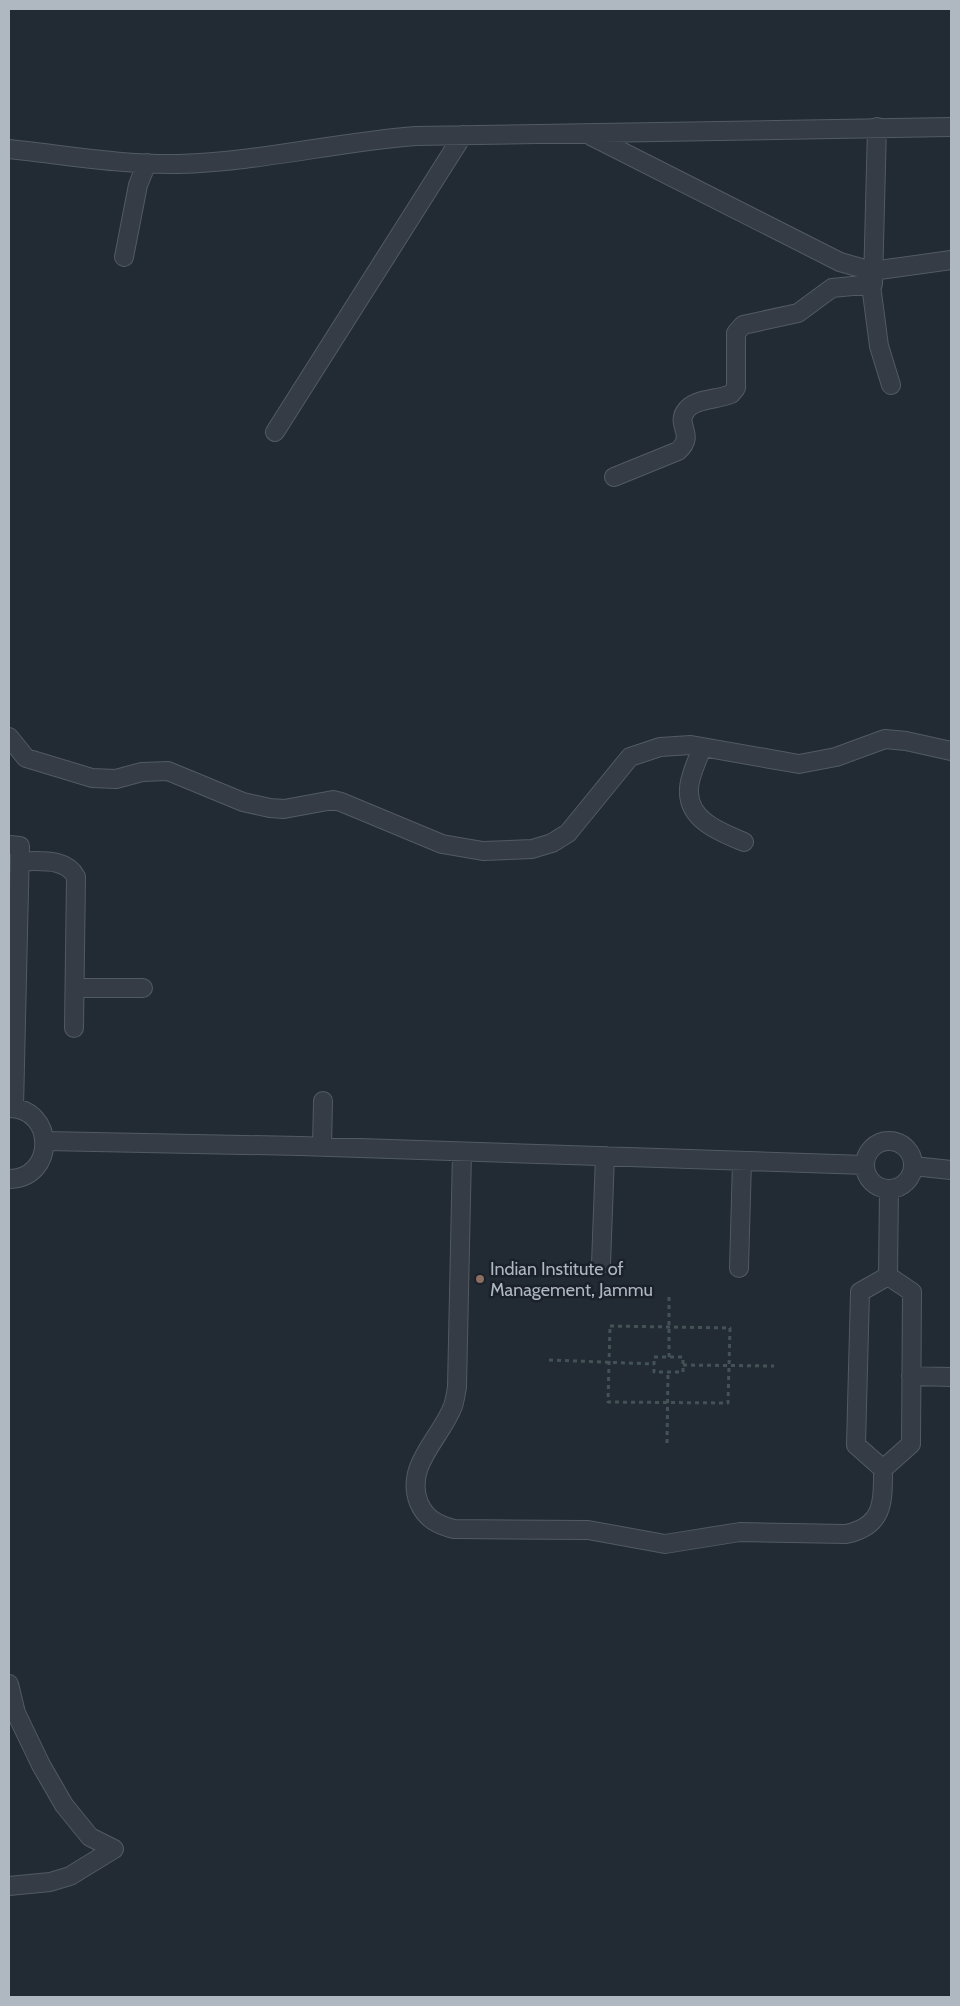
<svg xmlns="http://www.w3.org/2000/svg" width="960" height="2006" viewBox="0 0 960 2006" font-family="Cabin,sans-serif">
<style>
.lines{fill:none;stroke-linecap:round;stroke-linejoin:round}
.minor-casing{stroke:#525a62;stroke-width:20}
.path{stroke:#435355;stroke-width:3;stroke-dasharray:4 4;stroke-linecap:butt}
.minor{stroke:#353c45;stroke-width:18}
.education-dot{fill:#8d6e63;stroke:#1a2129;stroke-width:2}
.labels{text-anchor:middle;stroke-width:5;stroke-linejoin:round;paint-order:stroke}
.poi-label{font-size:18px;fill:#afb7c1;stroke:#1a2129;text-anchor:start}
</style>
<rect width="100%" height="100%" fill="#222a34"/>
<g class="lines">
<defs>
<path id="minor" d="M591,136L840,262L872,271L951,260
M9,149C65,155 122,165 179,164C258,162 337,142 416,136L951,127
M124,257L138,185L147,163
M871,285L879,346L891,385
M275,432L463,135
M614,477L678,451C696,435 676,426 685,412C693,398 718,400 731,394L736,388V333L743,325L798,313L832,288L873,284L877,127
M9,737L26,758L92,778L116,779L142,772L168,771L243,802L270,808L284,809L333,800L341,802L442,844L483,851L532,849L552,843L568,833L630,757L660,747L691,745L799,764L836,757L885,739L906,741L951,751
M702,747C698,760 689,776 689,789C687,820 720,832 744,842
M9,845L20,846L14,1108
M20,861C39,862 66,857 76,877L74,1028
M75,988H143
M9,1108C56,1108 56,1179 9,1179
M45,1141L300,1146L865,1165
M865 1165a24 24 0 1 1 48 0a24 24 0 1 1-48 0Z
M322,1147L323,1101
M462,1152L457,1387C456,1393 455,1400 453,1406C441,1438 404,1466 419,1503C426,1519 438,1525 454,1529L588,1530L665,1544L740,1532L846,1534C884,1526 883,1502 883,1469L856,1445L860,1292L888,1276
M913,1166L951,1170
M601,1264L605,1156
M739,1268L742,1161
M888,1276L889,1189
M911,1376L951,1377
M883,1469L911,1444L912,1292L888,1276
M9,1684L16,1713L41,1765L64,1805L90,1837L114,1849
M9,1886L50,1882L70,1876L114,1849"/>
</defs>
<!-- minor casing -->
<use href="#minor" class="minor-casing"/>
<!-- path -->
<path class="path" d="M610,1326L730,1328L728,1403L608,1402Z
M654,1357H683V1372H654Z
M669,1357V1294
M549,1360L654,1364
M683,1365L774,1366
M667,1443L668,1372"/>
<!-- minor -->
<use href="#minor" class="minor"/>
</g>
<!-- markers -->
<circle class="education-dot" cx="480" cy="1279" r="5"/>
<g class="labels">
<!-- poi labels -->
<g class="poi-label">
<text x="490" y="1275">Indian Institute of<tspan x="490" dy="21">Management, Jammu</tspan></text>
</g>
</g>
<!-- border -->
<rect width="960" height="2006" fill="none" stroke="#afb7c1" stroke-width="20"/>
</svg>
